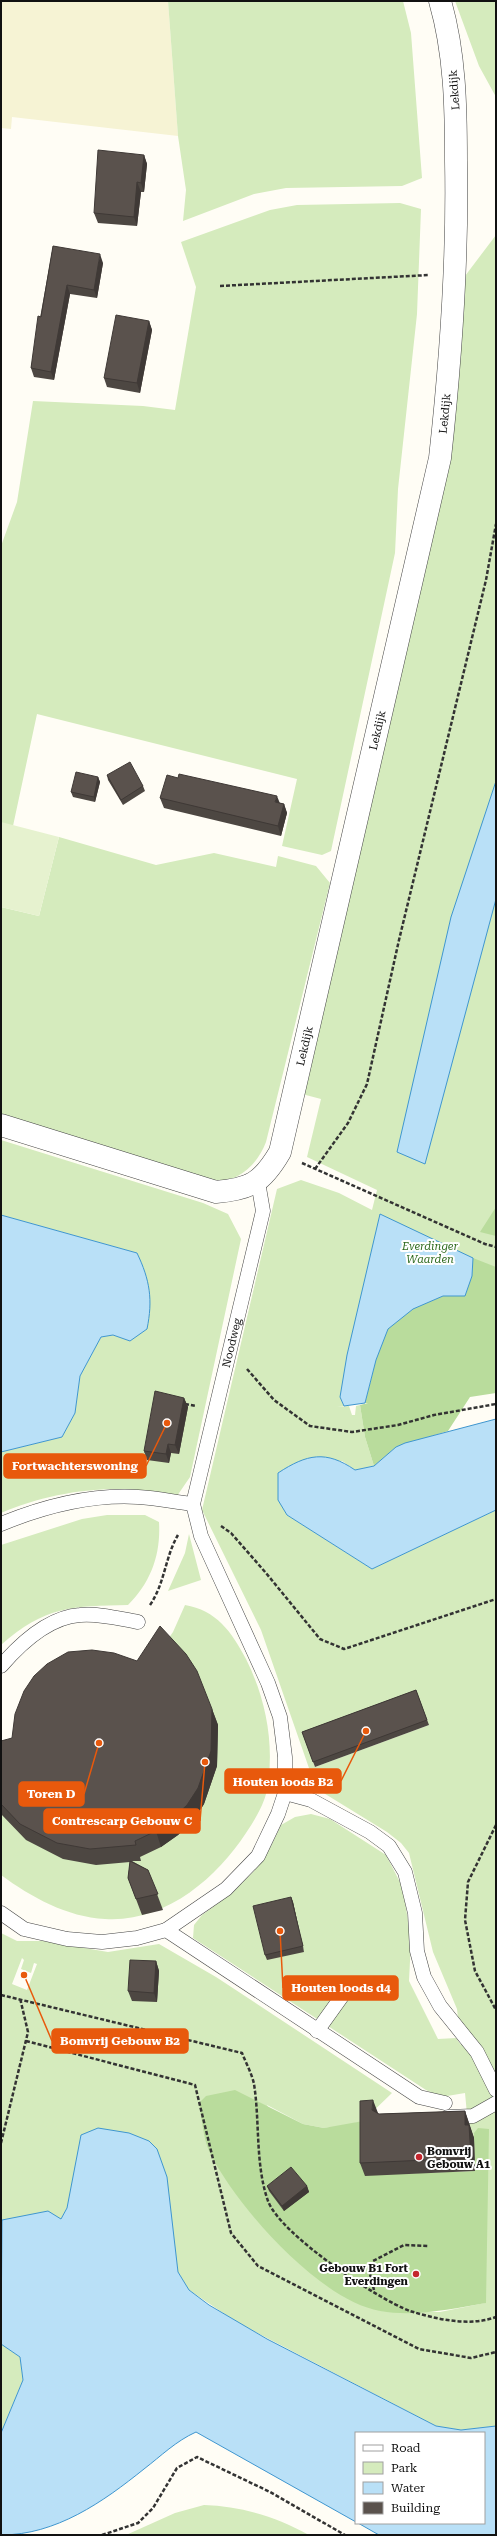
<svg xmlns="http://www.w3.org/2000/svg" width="497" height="2536" viewBox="0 0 497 2536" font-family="'Roboto Serif',serif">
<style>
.farmland{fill:#f6f3d4}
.green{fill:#d5ebbd;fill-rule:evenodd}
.forest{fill:#b9dc9c}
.pitch{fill:#e6f2cf}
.water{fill:#b9e0f7;stroke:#3f96cf}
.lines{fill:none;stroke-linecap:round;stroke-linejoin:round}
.lane-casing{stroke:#444;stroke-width:15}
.street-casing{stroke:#444;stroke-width:23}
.path{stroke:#333;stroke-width:2.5;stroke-dasharray:4 2;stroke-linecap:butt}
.lane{stroke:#fff;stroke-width:14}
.street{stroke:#fff;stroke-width:22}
.wall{fill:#4d4742}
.shaded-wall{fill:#3f3936}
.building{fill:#5a524d;stroke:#3f3936}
.poi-dot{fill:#c4262e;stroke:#fff;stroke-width:1.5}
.labels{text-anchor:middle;stroke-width:4;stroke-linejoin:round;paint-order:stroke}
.street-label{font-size:11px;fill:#111;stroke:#fff}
.park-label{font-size:11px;font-style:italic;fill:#2f6b1f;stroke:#fff}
.poi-label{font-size:11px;font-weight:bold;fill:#111;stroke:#fff;text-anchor:start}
.leader{fill:none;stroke:#e8590c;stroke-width:1.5}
.callout-dot{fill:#e8590c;stroke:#fff;stroke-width:1.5}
.callout{fill:#e8590c;stroke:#e8590c;stroke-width:1.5}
.callout-label{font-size:12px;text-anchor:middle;font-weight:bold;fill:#fff}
</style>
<rect width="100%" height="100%" fill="#fffdf5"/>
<!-- farmland -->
<path class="farmland" d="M1,1H168L178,136L12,117L11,129L1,128Z"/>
<!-- green -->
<path class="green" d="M168,1H403L411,33L422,178L402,186L286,188L254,194L183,221L186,190L178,136Z
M455,1H496V97L479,66Z
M400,203L421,209L417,314L398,489L395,553L331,851L322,855L282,846L297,779L37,714L13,826L1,823V546L17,502L33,401L143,406L175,410L196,287L181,242L270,210L297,205Z
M496,235V1293L340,1397L344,1406L337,1407L349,1406L352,1415H355L356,1406L360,1405L365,1437L374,1466L355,1470L342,1461L279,1473L278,1499L287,1515L372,1569L496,1510V2426L461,2430L436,2426L238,2323L189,2290L178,2272L172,2228L67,2208L61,2219L2,2220L1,2223V1933L17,1941H43L108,1952L159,1944L216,1977L392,2093L363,2121L343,2126L324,2128L303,2124L267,2105L380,2311L440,2312L485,2303L465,2093L441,2097L426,2090L193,1938L194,1925L202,1915L232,1893L254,1871L271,1846L281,1825L295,1817L311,1814L330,1819L386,1855L403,1888L411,1941L409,1981L438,2039L456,2038L461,2045L457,2009L433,1952L409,1853L401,1843L387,1832L322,1792L310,1771L261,1630L202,1510L277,1189L301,1180L339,1193L372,1210L377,1190L307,1157L321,1099L302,1094L429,547L457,396L465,276ZM429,1725L315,1767L304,1737ZM22,1958L24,1960L21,1969L31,1973L34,1963L37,1964L27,1990L12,1984Z
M59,837L156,865L214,853L276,867L278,856L316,866L330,883L266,1142C257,1166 238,1181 213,1184L1,1115V907L39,916Z
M1,1140L203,1203L228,1214L241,1239L190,1477L177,1496C159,1493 140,1489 122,1489C83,1488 37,1497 1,1513V1452L62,1437L75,1413L80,1376L101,1337L113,1335L131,1341L137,1253L1,1215Z
M107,1515H145L159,1522C161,1554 151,1582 128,1605C74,1606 44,1606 1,1645V1545L82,1519Z
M189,1534L201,1580L168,1591L185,1553Z
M185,1605C216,1610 232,1632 246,1659C266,1699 275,1745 267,1790C264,1805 254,1821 246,1833C216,1879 164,1923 105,1919C67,1917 31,1897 1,1875V1758L151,1664L173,1632Z
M1,2344L20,2357L23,2380L1,2433Z
M204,2505C241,2506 277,2517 309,2535H126L175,2513Z"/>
<!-- forest -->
<path class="forest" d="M496,1207V1236L480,1232Z
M473,1258L496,1267V1393L470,1397L448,1431L396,1447L374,1466L365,1437L360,1405L368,1403H365L376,1360L388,1329L413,1309L443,1296L465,1295L472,1276Z
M235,2090L303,2124L324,2128L363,2121L365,2175L475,2171L474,2133L478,2128L489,2129L486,2303C451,2309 416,2317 380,2311C319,2300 237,2207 210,2153C203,2139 202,2118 199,2103L206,2096Z"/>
<!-- pitch -->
<path class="pitch" d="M1,822L59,837L39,916L1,907Z"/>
<!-- water -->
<path class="water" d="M496,781V899L425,1164L397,1152L451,917Z
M380,1214L473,1258L472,1276L465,1296H443L413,1309L388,1329L376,1360L365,1403L344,1406L340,1397L347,1355Z
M1,1215L137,1253C150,1280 153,1300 147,1329L130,1341L113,1335L101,1337L80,1376L75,1413L62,1437L1,1452Z
M496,1419V1510L372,1569L287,1515L278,1500V1473C307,1454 326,1450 355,1470L374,1466L396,1447L405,1443Z
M98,2128L129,2133L149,2141L157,2149L167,2177L178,2272L189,2290L209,2305L267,2339L436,2426L461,2430L496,2426V2535H379L358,2523H484V2433H356V2522L196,2432C176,2441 161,2456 144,2469C103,2502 56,2535 1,2535V2433L23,2380L20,2357L1,2344L2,2220L48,2211L61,2219L67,2208L81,2135Z"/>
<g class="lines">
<defs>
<g id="lane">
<path d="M1,1524C45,1506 90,1494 138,1497C157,1498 175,1502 193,1504"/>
<path d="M1,1666C20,1644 49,1617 80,1615C99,1613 120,1619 138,1622"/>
<path d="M285,1793L311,1800L370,1832L389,1846L405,1872L415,1913L417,1951L424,1977L440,2006L477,2052L496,2090"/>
<path d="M1,1913L24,1929L67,1939L102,1942L137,1938L166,1930L419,2097L445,2103"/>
<path id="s1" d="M166,1930L226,1889L258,1856L278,1814L285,1793V1757L280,1717L268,1683L201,1536L193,1504L263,1211L258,1182"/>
<path d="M317,2031L345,1992"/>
<path d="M448,2117L473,2116L496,2103"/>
</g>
<g id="street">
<path id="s2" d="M1,1125L216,1192C250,1189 262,1183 280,1152L440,458C451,358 458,261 456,161C456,107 455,53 440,1"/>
</g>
</defs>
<!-- lane casing -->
<use href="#lane" class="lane-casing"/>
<!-- street casing -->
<use href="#street" class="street-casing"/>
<!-- path -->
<path class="path" d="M220,286L429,275
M302,1163L485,1244L496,1247
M315,1169L348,1123L367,1084L399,940L486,580L496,524
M247,1369L274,1400L310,1426L352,1432L398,1425L434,1415L496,1404
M185,1404L196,1406
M142,1477L146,1452
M221,1526L231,1533L266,1573L320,1639L344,1649L496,1599
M150,1605C165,1583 165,1557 178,1535
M496,1825L468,1882L465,1920L475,1971L496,2010
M1,1995L242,2053C246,2063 252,2074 254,2084C260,2122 255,2164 268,2201C280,2234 377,2299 410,2311C436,2319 469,2327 496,2317
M26,2041L195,2085L231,2233L258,2266L419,2349L471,2358L496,2352
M1,2143L28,2032L20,1998
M374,2290L370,2274L373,2261L404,2245L428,2246
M102,2535L138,2523L153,2508L177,2468L197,2457L270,2492L345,2535"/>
<!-- lane -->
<use href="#lane" class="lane"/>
<!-- street -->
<use href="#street" class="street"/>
</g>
<!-- wall -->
<path class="wall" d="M144,155L147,164L144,192H141L137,226L98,223L94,213Z
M53,246L103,263L97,298L70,294L54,380L34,377L31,368Z
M149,321L152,330L140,393L107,387L104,378Z
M107,775L143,786L145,791L123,805L108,780Z
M98,777L100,782L95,802L73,797L71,792Z
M160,798L279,803L284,804L287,813L281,836L164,808Z
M184,1398L188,1407L179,1454L171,1453L169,1463L147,1460L144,1451Z
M416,1690L429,1725L315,1767L302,1732Z
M212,1709L218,1725L217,1766L204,1804L193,1821L178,1835L161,1847L140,1857L141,1861H132L148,1870L163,1910L142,1915L128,1878L130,1862L96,1865L63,1859L26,1840L1,1814V1741Z
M291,1897L293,1902L304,1952L267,1960L265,1955Z
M156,1961L159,1971L157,2002L132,2001L128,1991Z
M465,2111L474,2138L475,2171L365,2176L360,2163L378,2114H379Z
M267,2186H307L309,2192L284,2211L269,2191Z"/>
<!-- shaded-wall -->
<path class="shaded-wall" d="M144,155L147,164L144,192L141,183Z
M137,182L141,192L137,226L134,217Z
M100,254L103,263L97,298L94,290Z
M67,285L70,294L54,380L51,372Z
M149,321L152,330L140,393L137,383Z
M98,777L100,782L95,802L94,797Z
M277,796L281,806L275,802Z
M284,804L287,813L281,836L278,826Z
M184,1398L188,1407L179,1454L175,1445Z
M168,1444L171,1453L169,1463L166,1454Z
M212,1709L218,1725L217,1766L204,1804L193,1821L178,1835L161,1847L156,1831Z
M291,1897L293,1902L304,1952L303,1946Z
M156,1961L159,1971L157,2002L154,1993Z
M373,2100L378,2113L377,2123L372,2110Z
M465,2111L474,2138L475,2171L471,2158L465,2125Z
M307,2186L309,2192L284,2211L282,2206Z"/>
<!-- building -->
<path class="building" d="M98,150L144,155L141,183L137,182L134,217L94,213Z
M53,246L100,254L94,290L67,285L51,372L31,368L38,316L41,317Z
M116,315L149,321L137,383L104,378Z
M130,762L143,786L121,800L107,775Z
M76,772L98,777L94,797L71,792Z
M179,774L277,796L275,802L284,804L278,826L160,798L167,775L178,778Z
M155,1391L184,1398L175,1445L168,1444L166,1454L144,1451Z
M160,1626L186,1654L197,1671L212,1709L211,1751L198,1788L187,1805L172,1819L156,1831L135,1841L136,1845L90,1849L57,1843L20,1824L1,1804V1741L12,1738L15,1714L24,1691L34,1676L47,1664L68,1652L92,1650L114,1653L137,1661Z
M416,1690L427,1720L313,1762L302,1732Z
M130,1861L148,1870L158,1894L136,1899L128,1878Z
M291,1897L303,1946L265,1955L253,1906Z
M130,1960L156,1961L154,1993L128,1991Z
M373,2100L372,2110L379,2114L465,2111V2125H469L471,2158L360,2163V2101Z
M291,2167L307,2186L282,2206L267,2186Z"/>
<!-- markers -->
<g class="poi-dot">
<circle cx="419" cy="2157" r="4"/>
<circle cx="416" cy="2274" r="4"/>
</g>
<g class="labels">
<!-- street labels -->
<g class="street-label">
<text transform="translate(454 90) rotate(-94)" y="4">Lekdijk</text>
<text dy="4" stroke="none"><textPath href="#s2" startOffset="1062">Lekdijk</textPath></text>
<text dy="4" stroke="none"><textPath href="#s2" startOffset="738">Lekdijk</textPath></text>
<text dy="4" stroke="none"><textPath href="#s2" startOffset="414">Lekdijk</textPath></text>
<text dy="4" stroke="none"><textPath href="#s1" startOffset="660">Noodweg</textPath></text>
</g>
<!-- park labels -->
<g class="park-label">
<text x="430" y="1250">Everdinger<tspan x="430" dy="13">Waarden</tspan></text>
</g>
<!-- poi labels -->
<g class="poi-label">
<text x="427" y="2155">Bomvrij<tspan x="427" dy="13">Gebouw A1</tspan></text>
<text x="408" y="2272" text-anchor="end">Gebouw B1 Fort<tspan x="408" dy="13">Everdingen</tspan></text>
</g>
</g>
<!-- callouts -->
<path class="leader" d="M167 1423L146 1466M366 1731L341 1781M99 1743L84 1794M205 1762L200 1821M280 1931L283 1988M24 1975L52 2041"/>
<g class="callout-dot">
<circle cx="167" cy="1423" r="4"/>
<circle cx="366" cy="1731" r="4"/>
<circle cx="99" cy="1743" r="4"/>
<circle cx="205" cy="1762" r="4"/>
<circle cx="280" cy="1931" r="4"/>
<circle cx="24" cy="1975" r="4"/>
</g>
<g class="callout">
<rect x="4" y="1454" width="142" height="24" rx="4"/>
<rect x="225" y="1769" width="116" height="24" rx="4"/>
<rect x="19" y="1782" width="65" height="24" rx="4"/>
<rect x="44" y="1809" width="156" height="24" rx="4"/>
<rect x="283" y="1976" width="115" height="24" rx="4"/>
<rect x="52" y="2029" width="136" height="24" rx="4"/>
</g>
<g class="callout-label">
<text x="75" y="1470">Fortwachterswoning</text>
<text x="283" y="1786">Houten loods B2</text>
<text x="51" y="1798">Toren D</text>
<text x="122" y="1825">Contrescarp Gebouw C</text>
<text x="341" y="1992">Houten loods d4</text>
<text x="120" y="2045">Bomvrij Gebouw B2</text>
</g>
<!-- border -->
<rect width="497" height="2536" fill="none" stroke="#111111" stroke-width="4"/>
<!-- legend -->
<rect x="355" y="2432" width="130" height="92" fill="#ffffff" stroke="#a0a0a0"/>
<rect x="363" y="2445" width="20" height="6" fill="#ffffff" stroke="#a0a0a0"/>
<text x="391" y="2452" font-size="12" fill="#111111">Road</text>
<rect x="363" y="2462" width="20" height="12" fill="#d5ebbd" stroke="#a0a0a0"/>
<text x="391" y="2472" font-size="12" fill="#111111">Park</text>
<rect x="363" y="2482" width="20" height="12" fill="#b9e0f7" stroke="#a0a0a0"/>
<text x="391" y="2492" font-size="12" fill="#111111">Water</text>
<rect x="363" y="2502" width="20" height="12" fill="#5a524d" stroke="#a0a0a0"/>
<text x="391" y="2512" font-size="12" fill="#111111">Building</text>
</svg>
